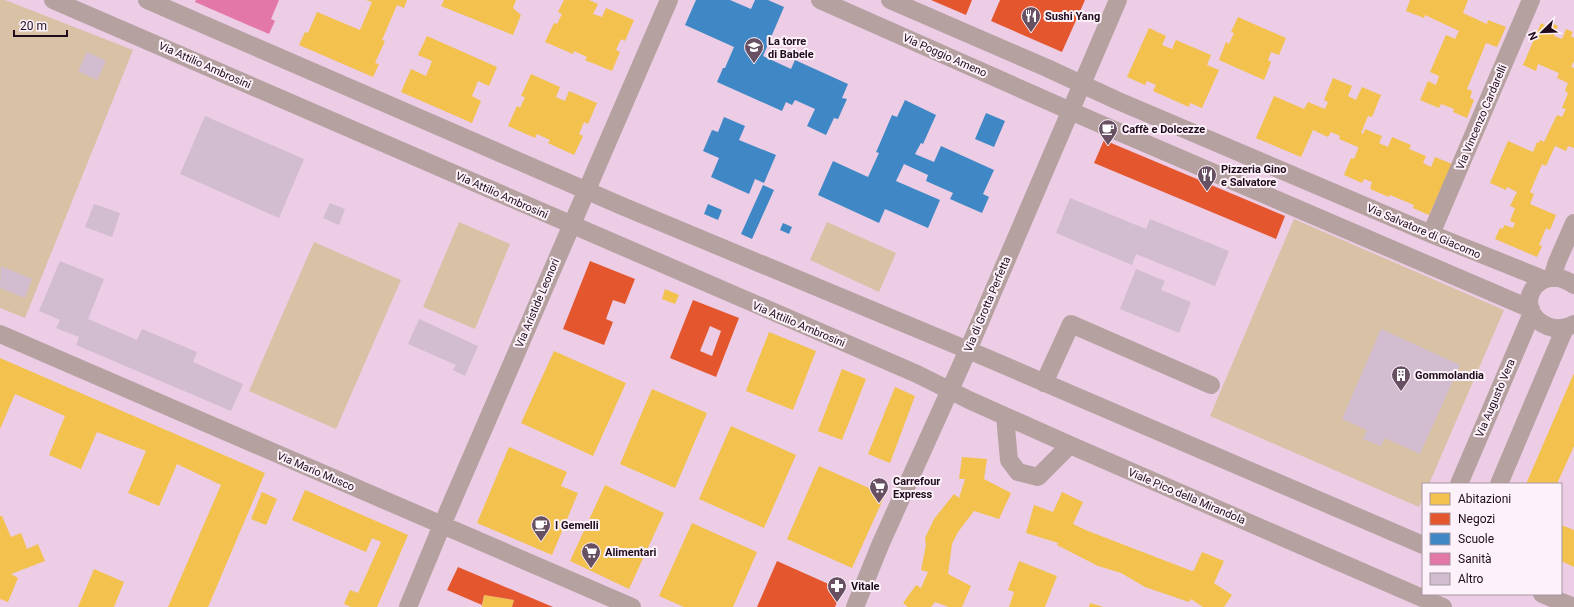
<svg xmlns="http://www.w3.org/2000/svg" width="1574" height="607" viewBox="0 0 1574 607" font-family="Roboto,sans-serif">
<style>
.green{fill:#d9c1a6}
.homes{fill:#f2c14e}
.shops{fill:#e4572e;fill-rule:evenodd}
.schools{fill:#3f88c5}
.health{fill:#e377a8}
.building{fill:#d1bcd0}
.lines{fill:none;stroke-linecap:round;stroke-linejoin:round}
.minor{stroke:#b5a1a0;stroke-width:18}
.labels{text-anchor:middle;stroke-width:4;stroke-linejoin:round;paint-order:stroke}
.poi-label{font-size:11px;font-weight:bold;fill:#200c1c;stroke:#fef2fa;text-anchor:start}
.street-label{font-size:11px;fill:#200c1c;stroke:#fef2fa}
</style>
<rect width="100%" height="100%" fill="#eccde5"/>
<!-- green -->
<path class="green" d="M0,0H5L133,50L25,318L0,308Z
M1294,219L1504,310L1429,484H1423V498L1419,507L1210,416Z
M459,222L510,244L475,329L423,307Z
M827,222L896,253L879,292L810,260Z
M314,242L401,280L336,429L249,391Z"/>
<!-- homes -->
<path class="homes" d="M366,0H407L404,8L397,5L382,40L385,41L375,63L379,64L373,77L299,45L305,32L308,33L317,12L360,30L372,2Z
M444,0H516L513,8L521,15L513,35L441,6Z
M564,0H589L598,4L593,14L602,17L606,8L634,20L625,41L621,39L616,50L620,52L612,71L585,60L587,57L574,51L573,54L545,42L554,23L557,24L562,14L558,12Z
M1410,0H1468L1463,13L1487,24L1488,20L1506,27L1497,47L1486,43L1467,89L1472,91L1470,98L1474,100L1467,118L1453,112L1454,109L1441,104L1439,108L1420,100L1428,81L1436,85L1439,76L1430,72L1446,35L1455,39L1459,31L1425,15L1424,18L1406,11Z
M1238,17L1286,38L1279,55L1271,52L1268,60L1271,62L1264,80L1219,60L1226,42L1229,44L1234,33L1231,32Z
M1549,22L1558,26L1554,36L1562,39L1566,29L1573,32L1571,36L1574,38V61L1571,67L1574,68V148L1568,146L1566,151L1555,146L1546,166L1542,164L1530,192L1534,194L1530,204L1556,215L1550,230L1546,228L1539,245L1542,246L1537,257L1495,239L1500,228L1503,229L1504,225L1513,228L1515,223L1510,221L1515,208L1510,206L1517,192L1507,187L1506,190L1490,183L1508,141L1533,152L1537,142L1539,143L1540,140L1544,142L1557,115L1562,117L1566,109L1562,108L1568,93L1565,91L1568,83L1557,78L1559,73L1538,64L1536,71L1523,65L1541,23L1548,27Z
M1149,28L1166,36L1162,45L1172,49L1176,40L1211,55L1207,65L1219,70L1202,108L1190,103L1189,107L1153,91L1156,85L1147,81L1145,85L1127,77Z
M427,36L497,67L489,86L478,81L472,96L481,101L472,123L401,92L411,69L426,76L432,61L418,55Z
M531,74L560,87L556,97L565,101L569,91L597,103L588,124L584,122L579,134L583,136L574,155L548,143L550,140L537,134L535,138L508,126L517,106L520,108L525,97L521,96Z
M1333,78L1352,86L1348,96L1356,100L1362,87L1381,95L1372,117L1368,116L1361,133L1363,134L1365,129L1382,136L1379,143L1388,147L1392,137L1411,145L1409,149L1426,156L1423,163L1431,167L1435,157L1452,164L1429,215L1413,208L1414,205L1390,195L1389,197L1370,189L1372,182L1364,179L1362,183L1344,175L1351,158L1354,159L1358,149V147L1339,139L1340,136L1331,132L1328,137L1313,130L1301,157L1256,138L1274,96L1304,109L1308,102L1325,109L1328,102L1324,100Z
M665,289L679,295L675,304L662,299Z
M769,332L816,351L793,410L746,391Z
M554,351L626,383L593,456L521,423Z
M0,358L265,473L208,607H168L221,485L177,464L159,506L128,493L146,451L97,432L81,469L49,455L65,416L15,394L0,429Z
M842,369L866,379L842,440L818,431Z
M1574,373V446L1557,484H1526Z
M895,387L915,396L890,463L868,454Z
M652,389L707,413L675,488L620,464Z
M731,426L796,455L764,528L699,499Z
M509,447L567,472L561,486L578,493L552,555L477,523Z
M962,457L987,459L984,479L1011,493L999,519L974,511L958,532L952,544L948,574L971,586L962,607H949L935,602L931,607H908L903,603L916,585L921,588L928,572L921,570L926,545L925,538L934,519L954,494L959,498L965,479H959Z
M819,466L885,495L852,568L787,539Z
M605,485L664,513L629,589L570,561Z
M305,490L408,535L377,607H351L344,604L350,590L358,593L381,542L372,538L366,552L292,520Z
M262,492L277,499L266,525L251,519Z
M1062,492L1083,502L1073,524L1088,531L1192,571L1194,570L1202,552L1224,561L1214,583L1232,595L1224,607H1203L1191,599L1189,602L1145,587L1121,573L1098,566L1057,545L1058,543L1026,533L1034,505L1053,512Z
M0,516H2L11,537L21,533L27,549L38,544L45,561L11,574L18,578L8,602L0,599Z
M692,523L757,552L733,607H684L659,596Z
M1561,525L1574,530V567L1561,561Z
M1019,561L1057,576L1045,607H1009L1014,592L1008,590Z
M94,569L124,582L114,607H78Z
M484,595L514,600L512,607H482Z
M1090,603L1104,607H1089Z"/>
<!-- shops -->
<path class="shops" d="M931,0H972L966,15Z
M1000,0H1085L1062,52L991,21Z
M1104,140L1285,216L1276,239L1094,163Z
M590,261L635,279L625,304L613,300L606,319L613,322L604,345L563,329Z
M693,300L739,318L716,377L670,358ZM710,326L721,331L712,356L700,351Z
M777,561L842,590L835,607H757Z
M458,567L553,607H512L514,600L484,595L482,605L447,590Z"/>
<!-- schools -->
<path class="schools" d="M696,0H730L751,9L755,0H768L784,7L763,56L791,69L795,60L848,84L842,98L847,99L838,119L834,118L826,135L807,126L815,109L795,100L792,105L786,102L782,111L717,82L723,68H725L734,47L685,25Z
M905,100L936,115L923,144L921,143L915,154L934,162L941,146L994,170L983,194L989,197L982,213L950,199L953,193L926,181L928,175L904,164L896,181L940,200L928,228L885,209L879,223L818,195L833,161L868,177L879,153L876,152L877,150L892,115L897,117Z
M986,113L1005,121L994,147L975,139Z
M724,117L745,126L739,140L776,155L764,183L755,179L749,194L711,177L719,158L703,151L712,130L718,132Z
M763,185L774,190L752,239L741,234Z
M708,204L722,210L718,220L704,214Z
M783,223L792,227L789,234L780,230Z"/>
<!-- health -->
<path class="health" d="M196,0H279L271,19L275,21L269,34L195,2Z"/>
<!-- building -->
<path class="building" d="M87,52L106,61L97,80L78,71Z
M205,116L304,159L279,218L180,174Z
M1070,198L1146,229L1150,219L1229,251L1215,286L1136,254L1132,265L1056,233Z
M330,203L345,209L339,225L323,218Z
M94,204L120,213L112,237L85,227Z
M60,261L104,279L88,319L137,340L142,329L197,352L193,362L243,384L231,411L76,345L79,337L56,328L60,320L39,311Z
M1,266L32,279L25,298L0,288Z
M1136,269L1165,281L1161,290L1191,302L1179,333L1120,309Z
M419,319L478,346L465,376L453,370L456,365L408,344Z
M1381,329L1460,365L1420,454L1385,438L1381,446L1363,439L1367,430L1342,419Z"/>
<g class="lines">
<!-- minor -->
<path class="minor" d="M53,0L917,374L969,400L1070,445L1443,607
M147,0L622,206L987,358L1423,545
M820,0L1091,120L1531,309
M890,0L1047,68L1116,100L1431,234L1543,279
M1431,234L1531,0
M1552,278L1557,262L1574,223
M1574,285C1538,259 1509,309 1547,326C1556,330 1566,328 1574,324
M0,334L632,607
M1044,383L1071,324L1211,385
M1005,416L1009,460L1018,472L1038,477L1070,445
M1459,484L1532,313
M1499,484L1565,328
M1542,594L1574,607
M408,607L442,525L669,0
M855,607L881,543L968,350L1118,0"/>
</g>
<!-- icons -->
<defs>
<symbol id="restaurant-pin" viewBox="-11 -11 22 30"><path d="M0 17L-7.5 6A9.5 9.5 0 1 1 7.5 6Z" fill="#675062" stroke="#fef2fa"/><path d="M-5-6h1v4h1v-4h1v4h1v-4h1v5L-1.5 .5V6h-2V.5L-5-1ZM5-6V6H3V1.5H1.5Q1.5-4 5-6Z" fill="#fff"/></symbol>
<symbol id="school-pin" viewBox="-11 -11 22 30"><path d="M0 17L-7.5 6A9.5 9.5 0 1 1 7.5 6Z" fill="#675062" stroke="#fef2fa"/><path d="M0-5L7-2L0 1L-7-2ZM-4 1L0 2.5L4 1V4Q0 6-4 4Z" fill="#fff"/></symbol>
<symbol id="cafe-pin" viewBox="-11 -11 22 30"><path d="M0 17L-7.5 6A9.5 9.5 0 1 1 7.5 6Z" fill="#675062" stroke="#fef2fa"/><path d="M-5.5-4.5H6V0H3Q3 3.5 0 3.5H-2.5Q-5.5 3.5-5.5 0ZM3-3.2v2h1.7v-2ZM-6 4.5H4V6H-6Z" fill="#fff"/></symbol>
<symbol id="building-pin" viewBox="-11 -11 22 30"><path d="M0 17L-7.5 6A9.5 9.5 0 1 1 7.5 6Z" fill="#675062" stroke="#fef2fa"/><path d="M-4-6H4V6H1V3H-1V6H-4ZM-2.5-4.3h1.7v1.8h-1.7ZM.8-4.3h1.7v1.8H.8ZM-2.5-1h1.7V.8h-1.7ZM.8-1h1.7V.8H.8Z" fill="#fff"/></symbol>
<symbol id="supermarket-pin" viewBox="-11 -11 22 30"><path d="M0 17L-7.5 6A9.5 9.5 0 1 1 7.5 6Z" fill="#675062" stroke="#fef2fa"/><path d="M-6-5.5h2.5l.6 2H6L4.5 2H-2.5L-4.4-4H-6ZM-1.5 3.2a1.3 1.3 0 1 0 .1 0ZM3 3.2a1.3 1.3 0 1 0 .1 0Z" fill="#fff"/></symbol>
<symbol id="pharmacy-pin" viewBox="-11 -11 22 30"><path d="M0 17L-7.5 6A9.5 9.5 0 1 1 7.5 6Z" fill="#675062" stroke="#fef2fa"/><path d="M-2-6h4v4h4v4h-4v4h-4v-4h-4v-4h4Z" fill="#fff"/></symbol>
</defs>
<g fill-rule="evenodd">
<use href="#restaurant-pin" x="1020" y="5" width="22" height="30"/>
<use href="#school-pin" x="743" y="36" width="22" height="30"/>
<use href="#cafe-pin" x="1097" y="118" width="22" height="30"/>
<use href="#restaurant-pin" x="1196" y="164" width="22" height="30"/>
<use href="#building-pin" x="1390" y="364" width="22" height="30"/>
<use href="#supermarket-pin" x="868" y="476" width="22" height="30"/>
<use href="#cafe-pin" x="530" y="514" width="22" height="30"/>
<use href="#supermarket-pin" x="580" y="541" width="22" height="30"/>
<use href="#pharmacy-pin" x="826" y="575" width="22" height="30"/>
</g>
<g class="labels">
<!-- poi labels -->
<g class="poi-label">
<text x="1045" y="20">Sushi Yang</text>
<text x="768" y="45">La torre<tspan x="768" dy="13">di Babele</tspan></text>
<text x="1122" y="133">Caffè e Dolcezze</text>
<text x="1221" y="173">Pizzeria Gino<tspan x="1221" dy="13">e Salvatore</tspan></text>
<text x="1415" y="379">Gommolandia</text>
<text x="893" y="485">Carrefour<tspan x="893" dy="13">Express</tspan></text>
<text x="555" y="529">I Gemelli</text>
<text x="605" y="556">Alimentari</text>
<text x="851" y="590">Vitale</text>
</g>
<!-- street labels -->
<g class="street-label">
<text transform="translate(945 55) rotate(24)" y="4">Via Poggio Ameno</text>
<text transform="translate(205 65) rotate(24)" y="4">Via Attilio Ambrosini</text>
<text transform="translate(1481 117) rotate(-67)" y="4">Via Vincenzo Cardarelli</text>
<text transform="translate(502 195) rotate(24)" y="4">Via Attilio Ambrosini</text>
<text transform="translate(1424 231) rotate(23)" y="4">Via Salvatore di Giacomo</text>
<text transform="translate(537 303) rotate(-67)" y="4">Via Aristide Leonori</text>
<text transform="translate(987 304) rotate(-67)" y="4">Via di Grotta Perfetta</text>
<text transform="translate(799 324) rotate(23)" y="4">Via Attilio Ambrosini</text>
<text transform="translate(1495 398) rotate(-67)" y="4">Via Augusto Vera</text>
<text transform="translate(316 471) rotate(23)" y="4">Via Mario Musco</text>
<text transform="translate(1187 496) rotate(23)" y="4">Viale Pico della Mirandola</text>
</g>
</g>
<!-- legend -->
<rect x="1422" y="483" width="140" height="112" fill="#fef2fa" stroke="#a596a1"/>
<rect x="1430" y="493" width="20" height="12" fill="#f2c14e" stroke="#a596a1"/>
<text x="1458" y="503" font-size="12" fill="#200c1c">Abitazioni</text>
<rect x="1430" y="513" width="20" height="12" fill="#e4572e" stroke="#a596a1"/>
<text x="1458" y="523" font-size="12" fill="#200c1c">Negozi</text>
<rect x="1430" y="533" width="20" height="12" fill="#3f88c5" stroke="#a596a1"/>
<text x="1458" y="543" font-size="12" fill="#200c1c">Scuole</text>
<rect x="1430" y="553" width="20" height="12" fill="#e377a8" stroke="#a596a1"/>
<text x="1458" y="563" font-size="12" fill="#200c1c">Sanità</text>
<rect x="1430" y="573" width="20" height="12" fill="#d1bcd0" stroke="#a596a1"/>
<text x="1458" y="583" font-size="12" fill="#200c1c">Altro</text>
<!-- north arrow -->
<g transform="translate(1542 32) rotate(247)" stroke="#fef2fa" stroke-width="3" paint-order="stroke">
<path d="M0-3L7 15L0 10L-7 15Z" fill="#200c1c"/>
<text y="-6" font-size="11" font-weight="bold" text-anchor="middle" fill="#200c1c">N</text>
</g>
<!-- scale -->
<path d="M14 30v6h53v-6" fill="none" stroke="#200c1c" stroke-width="2"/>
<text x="20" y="30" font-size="12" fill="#200c1c" stroke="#fef2fa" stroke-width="3" paint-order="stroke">20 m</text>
</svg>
